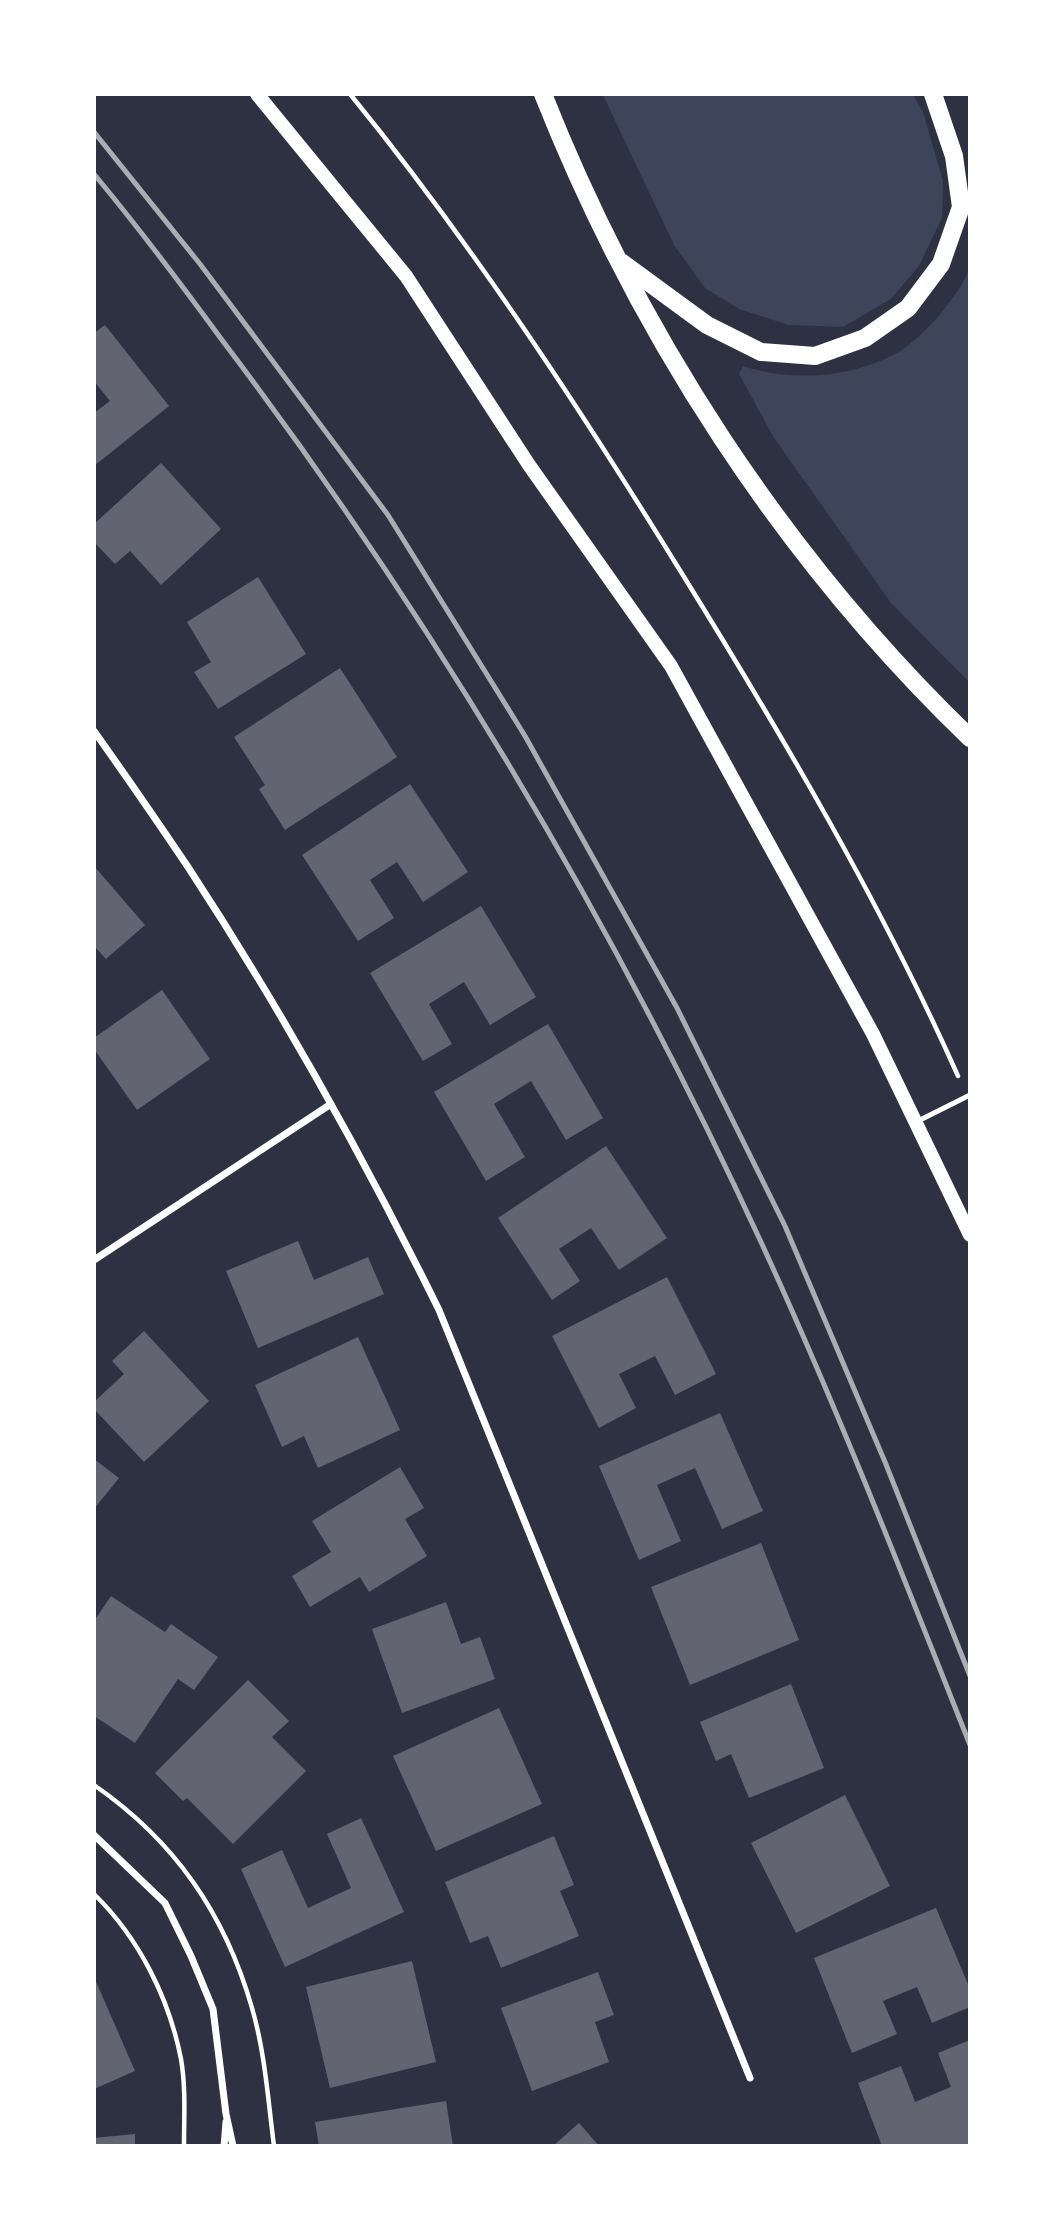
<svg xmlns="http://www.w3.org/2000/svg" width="1064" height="2240" viewBox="0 0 1064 2240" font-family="Literata,serif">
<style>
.green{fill:#3c4559}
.building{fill:#626471}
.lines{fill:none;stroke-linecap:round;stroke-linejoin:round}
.path{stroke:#fff;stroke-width:4.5}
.service{stroke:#fff;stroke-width:5}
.minor{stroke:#fff;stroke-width:7}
.secondary{stroke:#fff;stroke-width:14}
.primary{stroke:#fff;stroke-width:18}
.rail{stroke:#abadb3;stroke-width:5}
</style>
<rect width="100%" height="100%" fill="#2d3142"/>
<!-- green -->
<path class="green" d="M603,95H913L923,112L943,181L942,218L919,266L891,299L843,327L789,325L739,309L705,288L674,245Z
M969,267V682L891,603L774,438L739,374L743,366C791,382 851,378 897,353C913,344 937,320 948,304C957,292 965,282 969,267Z"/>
<!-- building -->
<path class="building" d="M105,325L169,406L94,466V413L110,401L94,381V333Z
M161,463L221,529L161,585L130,551L115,564L94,542V524Z
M258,577L306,654L218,709L194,672L211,662L187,622Z
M340,668L397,757L285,830L259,789L265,785L234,737Z
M410,784L468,872L423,902L397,862L370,880L394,918L358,941L302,855Z
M94,866L145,925L106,959L94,946Z
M481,906L536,997L490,1025L464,982L429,1004L452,1044L423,1061L370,973Z
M162,990L210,1059L137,1110L94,1049V1038Z
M548,1024L603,1118L566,1140L531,1081L494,1104L525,1157L486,1181L434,1092Z
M606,1146L667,1238L619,1270L591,1228L559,1249L580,1281L552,1300L498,1218Z
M298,1241L314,1280L368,1257L384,1294L258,1348L226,1271Z
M667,1277L716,1374L675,1395L655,1356L619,1374L636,1408L599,1428L552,1336Z
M144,1331L209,1401L144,1462L94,1409V1402L124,1374L112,1361Z
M358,1337L400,1430L318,1468L304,1436L282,1447L255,1385Z
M720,1413L763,1511L722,1529L695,1468L657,1485L681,1541L639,1560L599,1466Z
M94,1459L119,1478L94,1509Z
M400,1467L424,1508L405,1519L427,1556L369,1592L360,1577L310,1607L292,1576L331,1552L312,1521Z
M761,1543L799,1640L690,1685L651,1587Z
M111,1596L165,1632L171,1624L218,1657L194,1690L178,1679L135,1743L94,1716V1621Z
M446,1602L461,1644L480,1637L495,1679L402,1713L372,1629Z
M248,1680L289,1721L272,1737L306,1771L233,1844L187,1798L183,1801L155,1773Z
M791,1684L824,1768L749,1798L731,1754L716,1761L700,1722Z
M499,1708L542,1804L436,1851L393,1756Z
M845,1795L890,1886L796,1933L751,1843Z
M361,1818L404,1912L285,1967L241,1869L282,1850L308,1908L351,1888L327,1834Z
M554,1836L574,1885L560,1891L579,1936L501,1968L488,1936L470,1943L445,1882Z
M936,1908L970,1989V2007L932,2023L917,1987L883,2001L897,2034L852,2053L814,1958Z
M412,1961L436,2062L330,2088L306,1987Z
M598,1972L614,2015L595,2022L609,2062L532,2091L501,2008Z
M94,1977L135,2071L94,2089Z
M970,2040V2146H882L858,2083L901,2066L915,2102L951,2087L938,2053Z
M446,2101L453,2146H319L315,2122Z
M579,2123L599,2146H553Z
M135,2134V2146H94V2138Z"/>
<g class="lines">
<!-- path -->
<path class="path" d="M350,94C473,245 579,407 681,572C782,735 880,901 958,1076
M94,1785C175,1841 225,1914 252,2008C265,2052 268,2100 274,2146
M94,1894C139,1938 169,1998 181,2059C186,2088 184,2117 184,2146"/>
<!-- service -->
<path class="service" d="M916,1122L970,1095"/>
<!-- minor -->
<path class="minor" d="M94,731C126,776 157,821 188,867C281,1009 364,1158 439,1310L750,2078
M94,1260L331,1104
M94,1835L165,1903L191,1956L213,2009L226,2114L233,2146
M224,2146L226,2122"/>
<!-- secondary -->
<path class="secondary" d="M257,94L406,276L529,465L671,666L873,1034L970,1235"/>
<!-- primary -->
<path class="primary" d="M543,94C638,334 784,559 970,738
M621,262L707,325L761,352L815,356L865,338L908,308L941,264L961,207L954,156L933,94"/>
<!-- rail -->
<path class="rail" d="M94,132L200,264L388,515L525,736L677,1008L785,1226L885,1462L970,1676
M94,174C139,228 181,284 222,340C434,620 614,924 761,1242C837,1407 903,1576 970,1745"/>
</g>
<!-- border -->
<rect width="1064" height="2240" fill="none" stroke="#ffffff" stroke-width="192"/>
</svg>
